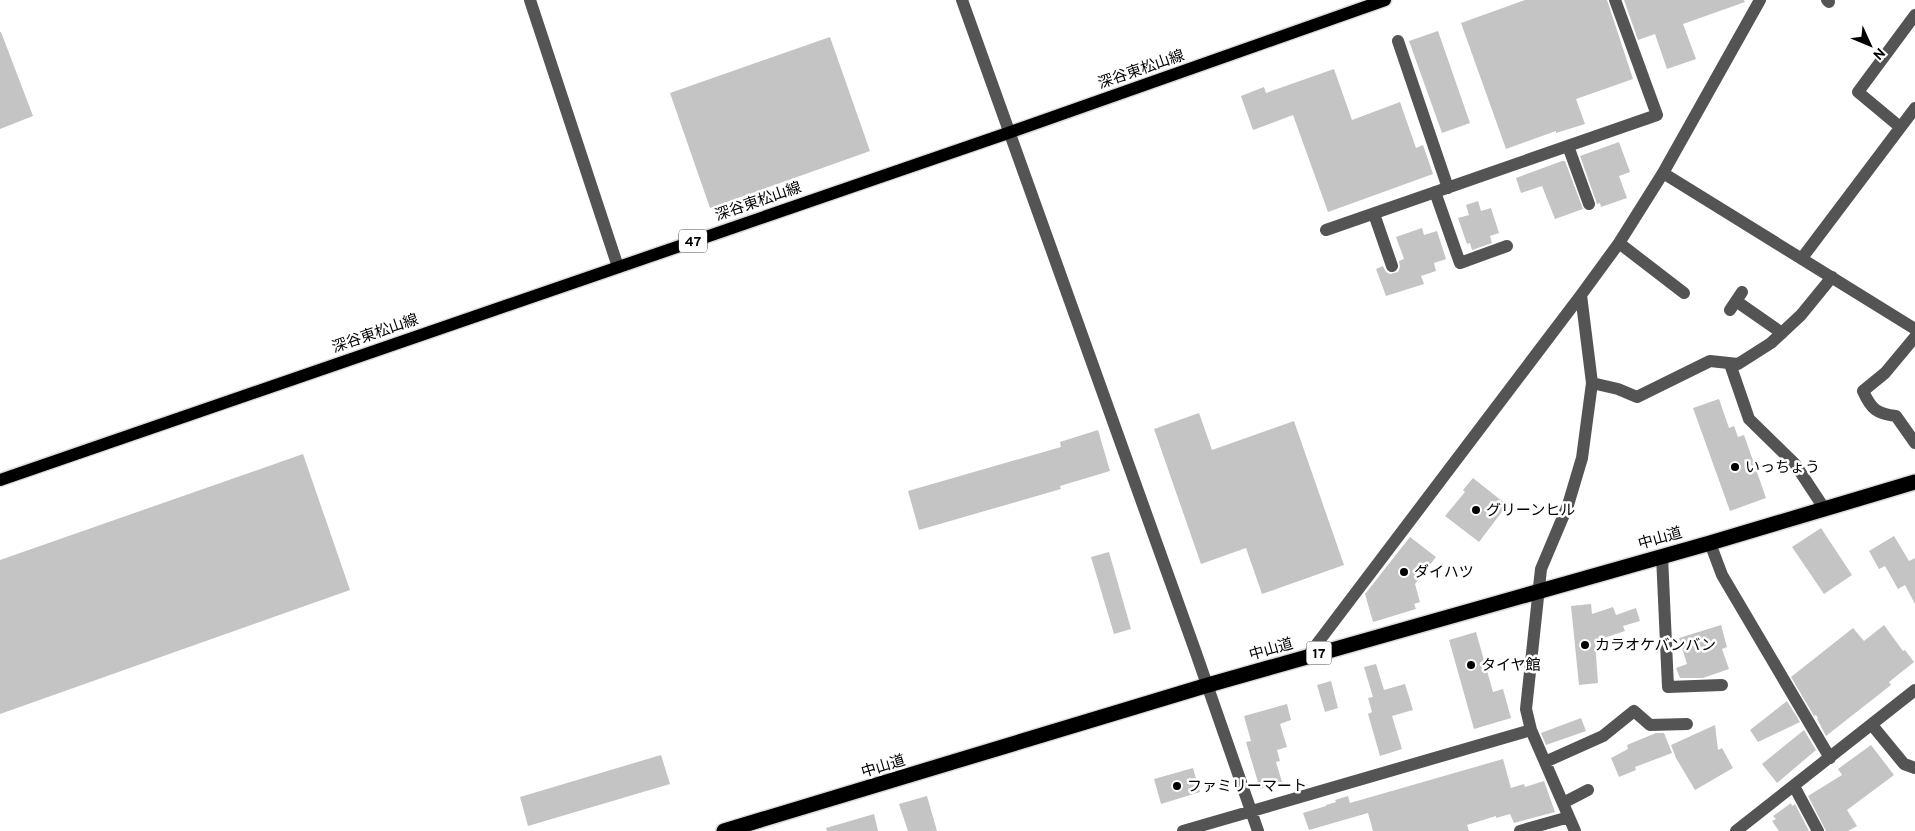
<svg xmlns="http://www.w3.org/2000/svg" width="1915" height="831" viewBox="0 0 1915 831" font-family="Overpass,'Noto Sans JP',sans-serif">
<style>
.building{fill:#c4c4c4}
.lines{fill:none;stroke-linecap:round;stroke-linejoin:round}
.major-casing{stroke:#dbdbdb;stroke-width:15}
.highway-casing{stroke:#dbdbdb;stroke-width:18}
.minor{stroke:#545454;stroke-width:12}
.major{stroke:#000;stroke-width:12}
.highway{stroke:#000;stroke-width:15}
.poi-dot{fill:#000;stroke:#fff;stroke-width:2}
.labels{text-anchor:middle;stroke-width:5;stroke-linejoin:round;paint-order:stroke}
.shield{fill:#fff;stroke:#4c4c4c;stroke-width:1}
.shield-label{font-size:14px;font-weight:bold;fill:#000}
.street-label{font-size:15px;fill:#000;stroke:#fff}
.poi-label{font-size:15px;fill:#000;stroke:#fff;text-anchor:start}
</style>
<rect width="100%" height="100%" fill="#fff"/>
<!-- building -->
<path class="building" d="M1525,0H1607L1633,79L1576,99L1585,124L1556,133V131L1506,149L1461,23Z
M1624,0H1744L1745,2L1683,24L1696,59L1667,69L1655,34L1638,40Z
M1438,31L1470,123L1442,133L1409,41Z
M0,32H1L33,116L0,129Z
M830,37L870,151L710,208L670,93Z
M1334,69L1352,120L1400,102L1416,148L1423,145L1433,174L1328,212L1293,115L1253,130L1241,96L1264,87L1266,93Z
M1619,142L1630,172L1619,176L1627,198L1601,207L1600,203L1597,204L1580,156Z
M1562,161H1565L1583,209L1555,219L1542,186L1521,193L1516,178Z
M1478,201L1481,211L1491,208L1499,233L1490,236L1492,243L1472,250L1470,243L1467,244L1458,218L1469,215L1466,205Z
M1422,228L1424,235L1437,231L1446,259L1434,263L1436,271L1421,276L1424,284L1386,296L1376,269L1383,266L1386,272L1390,274L1398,272L1400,267L1399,261L1404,259L1396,237Z
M1719,399L1729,428L1734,426L1738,437L1744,435L1766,498L1730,511L1693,408Z
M1199,413L1212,450L1294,421L1344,565L1262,594L1246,548L1201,564L1154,429Z
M1098,430L1110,471L1060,486L1061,489L919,530L908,491L1061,447L1060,442Z
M303,454L350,590L0,714V560Z
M1473,478L1507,505L1479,542L1445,516L1465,492L1463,490Z
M1821,528L1852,575L1824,594L1792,547Z
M1894,536L1909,561L1915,558V604L1905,585L1898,589L1885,566L1879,569L1869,551Z
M1410,537L1436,557L1415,584L1420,602L1414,604L1416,609L1373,622L1365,594Z
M1109,552L1131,629L1114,634L1091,557Z
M1591,604L1592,614L1613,607L1616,615L1636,608L1640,621L1623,626L1625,631L1595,641L1598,683L1579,685L1571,606Z
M1721,625L1727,647L1722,649L1729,669L1703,678H1680L1676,668L1687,664L1679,638Z
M1884,625L1903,651L1905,650L1914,662L1889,682L1891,685L1826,736L1817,719L1818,718L1816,715L1814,716L1791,677L1853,628L1864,641Z
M1476,632L1493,692L1503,689L1511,718L1474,729L1449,640Z
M1376,664L1384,690L1405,684L1413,710L1392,716L1402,749L1380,756L1368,714L1372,712L1368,698L1373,697L1364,667Z
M1331,681L1338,708L1325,712L1317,685Z
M1787,701L1800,722L1758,742L1750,730Z
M1287,704L1291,720L1280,724L1287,747L1277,750L1280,761L1276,762L1282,782L1260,789L1246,742L1251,741L1244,716Z
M1581,718L1586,731L1546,745L1541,733Z
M1715,725L1718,750L1722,748L1733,768L1695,790L1676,758L1671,745Z
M1804,730L1816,750L1777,783L1762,764Z
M1656,733H1664L1672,753L1635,767L1636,770L1619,777L1611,758L1628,749L1627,745Z
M1871,745L1894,775L1847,810L1857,826L1848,831H1826L1808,796L1842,775L1838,769Z
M661,755L670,784L528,826L520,797Z
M1503,759L1511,788L1524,784L1525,787L1544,781L1555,812L1514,823L1510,814L1496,818V816L1467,825L1469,831H1373L1368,813L1309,830L1303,813L1326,806V805L1336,802L1335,800L1348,796L1350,803Z
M1193,768L1200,792L1161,804L1154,779Z
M927,796L937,831H908L899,804Z
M1791,803L1792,806L1795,804L1809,831H1779L1772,821L1776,819L1773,816Z
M874,814L878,831H827L826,828Z"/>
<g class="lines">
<defs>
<path id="major" d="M0,480L1008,133L1385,0"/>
<path id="highway" d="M724,831L1208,685L1710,543L1915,482"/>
</defs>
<!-- major casing -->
<use href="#major" class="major-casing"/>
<!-- highway casing -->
<use href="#highway" class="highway-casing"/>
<!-- minor -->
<path class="minor" d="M530,0L618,267
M962,0L1196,653L1258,831
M1827,0L1829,2
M1398,41L1448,188
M1900,127L1858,92L1915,15
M1568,146L1589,204
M1663,173L1915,329
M1435,192L1460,263L1507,246
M1374,214L1392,266
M1326,230L1657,115L1615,0
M1619,243L1684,293
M1802,258L1915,108
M1736,301L1782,333
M1730,310L1742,292
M1915,337L1885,373L1863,391C1871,409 1877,414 1896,416L1915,443
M1730,364L1749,419L1795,464L1824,508
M1592,383L1618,389L1637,397L1710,361L1738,364L1771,343L1801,315L1832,277
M1710,543L1722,575L1830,758
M1662,556L1668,687L1722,685
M1307,657L1581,295L1619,243L1663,173L1760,0
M1872,725L1904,764L1915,768
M1545,762L1603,736L1634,711L1650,725L1687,724
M1794,786L1818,831
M1563,803L1588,790
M1183,831L1531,730
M1520,831L1569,817
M1575,831L1531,730L1526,709L1541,569L1568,505L1582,458L1592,383L1581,295
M1736,831L1915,690"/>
<!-- major -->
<use href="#major" class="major"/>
<!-- highway -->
<use href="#highway" class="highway"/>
</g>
<!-- markers -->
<g class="poi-dot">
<circle cx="1735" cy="467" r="5"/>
<circle cx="1476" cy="510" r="5"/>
<circle cx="1404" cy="572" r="5"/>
<circle cx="1585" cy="645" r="5"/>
<circle cx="1471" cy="665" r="5"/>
<circle cx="1177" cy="786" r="5"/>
</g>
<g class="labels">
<!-- shield labels -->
<g class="shield">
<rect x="679" y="229.5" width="28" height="23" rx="4"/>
<rect x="1306.5" y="641.5" width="25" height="23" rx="4"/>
</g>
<g class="shield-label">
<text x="693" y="246">47</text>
<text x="1319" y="658">17</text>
</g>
<!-- street labels -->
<g class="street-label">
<text transform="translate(1141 69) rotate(-19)" y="5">深谷東松山線</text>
<text transform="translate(758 201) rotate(-19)" y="5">深谷東松山線</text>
<text transform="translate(375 333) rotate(-19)" y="5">深谷東松山線</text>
<text transform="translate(1660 538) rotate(-16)" y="5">中山道</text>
<text transform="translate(1271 649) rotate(-16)" y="5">中山道</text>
<text transform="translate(883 766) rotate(-17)" y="5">中山道</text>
</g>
<!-- poi labels -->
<g class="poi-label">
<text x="1745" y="472">いっちょう</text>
<text x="1486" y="515">グリーンヒル</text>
<text x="1414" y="577">ダイハツ</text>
<text x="1595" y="650">カラオケバンバン</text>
<text x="1481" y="670">タイヤ館</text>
<text x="1187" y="791">ファミリーマート</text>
</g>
</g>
<!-- north arrow -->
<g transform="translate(1870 45) rotate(134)" stroke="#ffffff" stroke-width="4" paint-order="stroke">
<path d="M0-4L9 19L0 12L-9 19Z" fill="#000000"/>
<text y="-8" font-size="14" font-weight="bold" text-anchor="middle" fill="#000000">N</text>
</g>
</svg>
